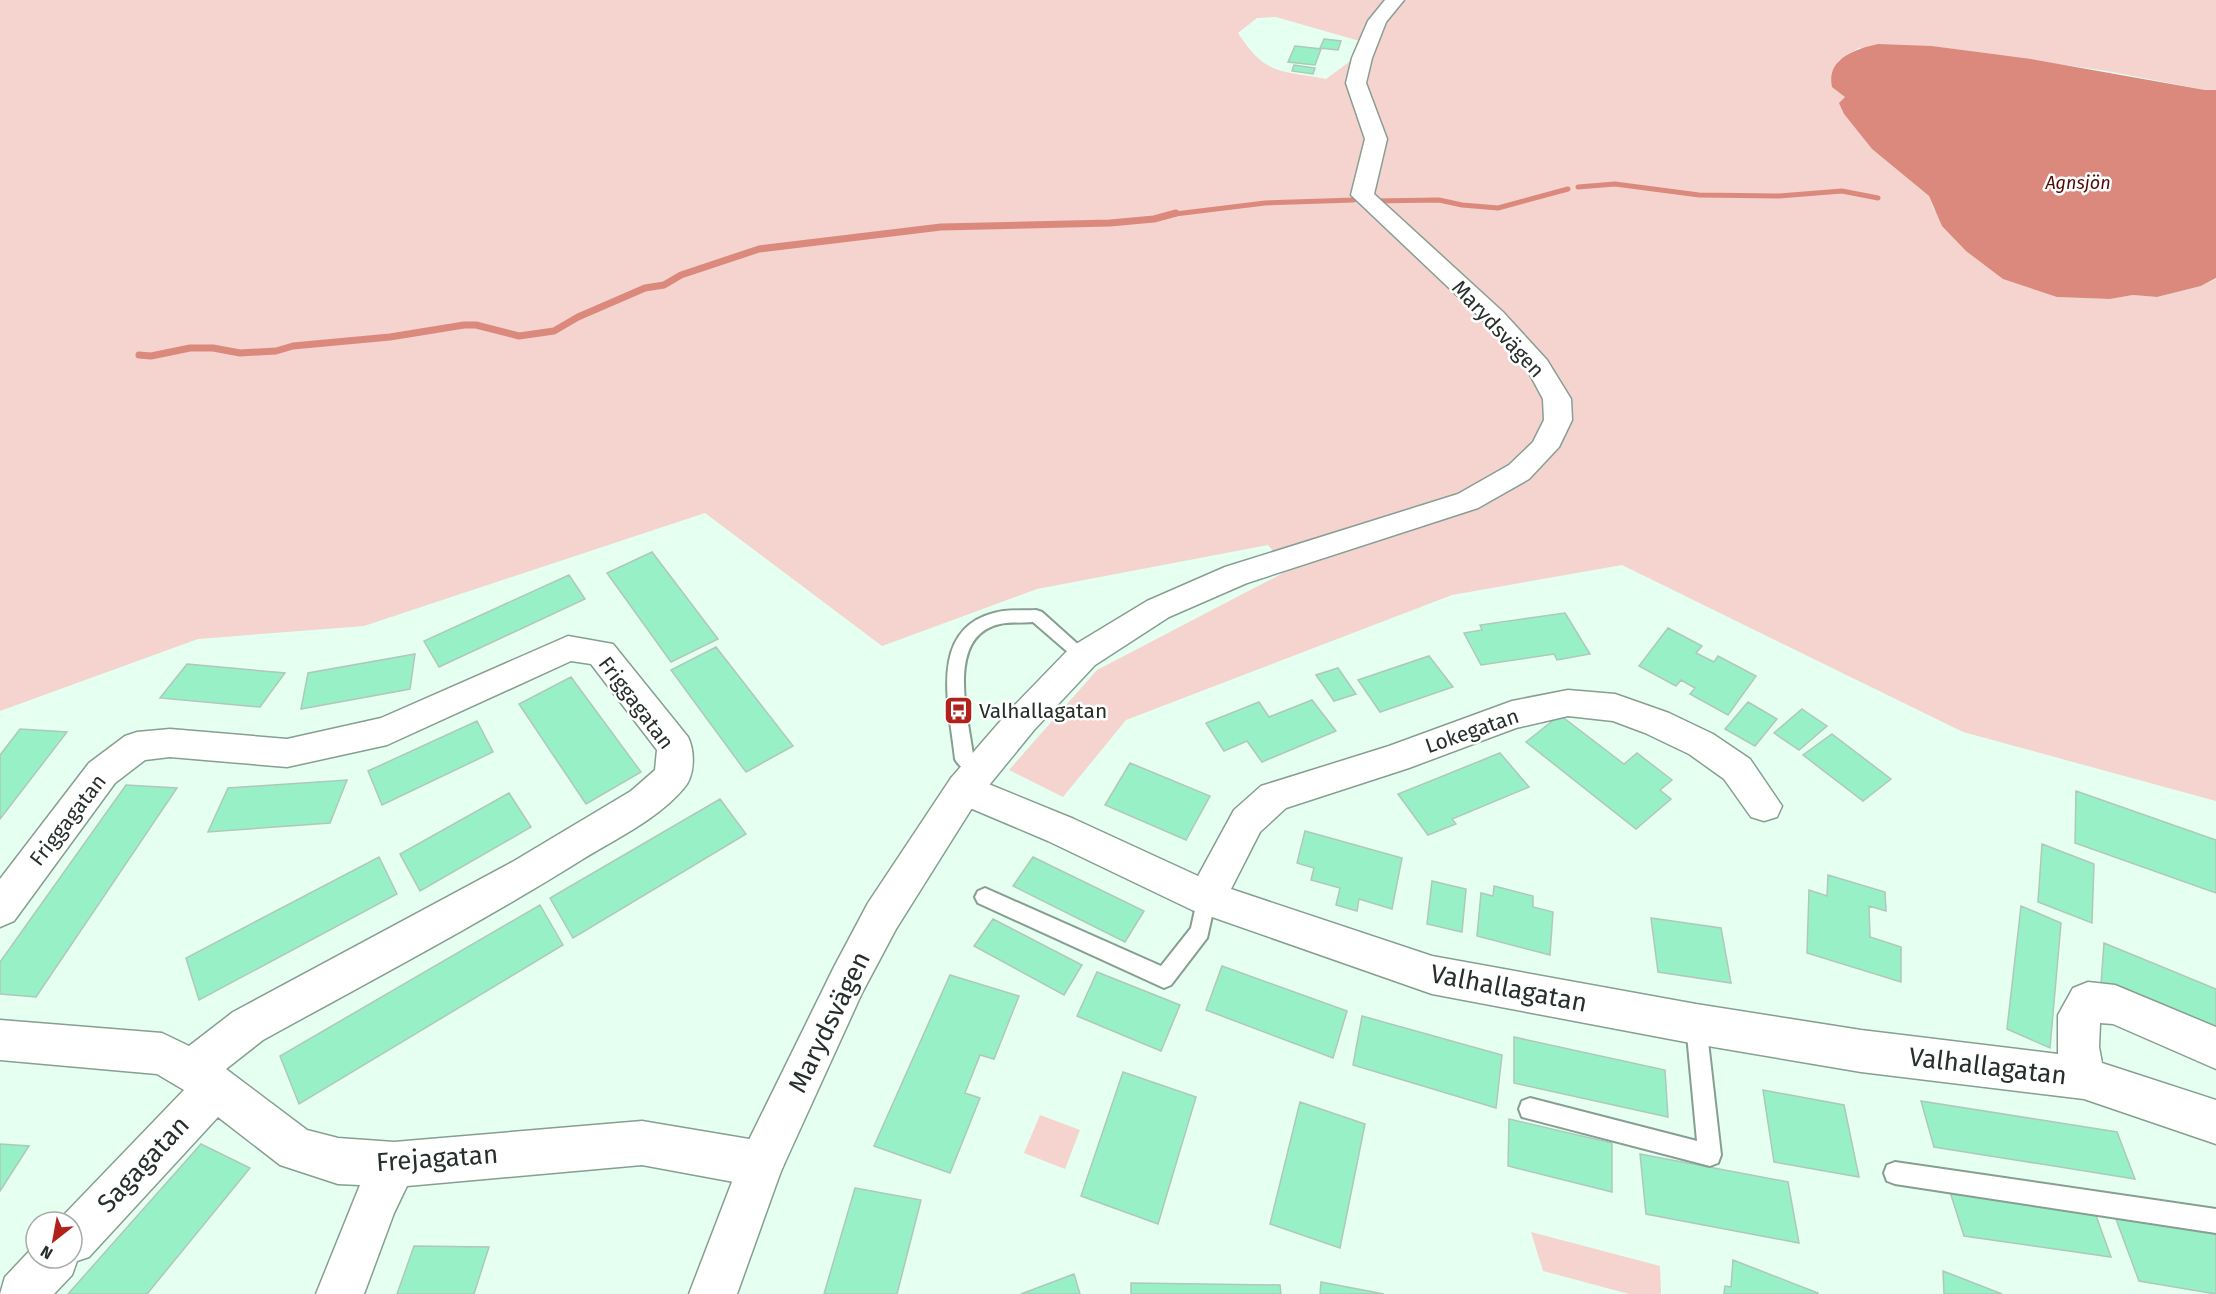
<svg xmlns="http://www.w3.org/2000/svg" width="2216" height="1294" viewBox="0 0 2216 1294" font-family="'Fira Sans',sans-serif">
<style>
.green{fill:#f5d3ce;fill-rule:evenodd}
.water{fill:#dc897d}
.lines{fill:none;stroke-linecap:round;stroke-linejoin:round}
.stream-far1{stroke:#dc897d;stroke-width:5}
.stream{stroke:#dc897d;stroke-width:7}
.building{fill:#98f1c6;stroke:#afc8bb;stroke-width:1.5}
.service-casing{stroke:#879e92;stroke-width:4}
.minor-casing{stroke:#879e92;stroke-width:3}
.tertiary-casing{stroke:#879e92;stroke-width:3}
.service{fill:#fff;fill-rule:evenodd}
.minor{fill:#fff;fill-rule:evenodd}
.tertiary{fill:#fff;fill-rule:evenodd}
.labels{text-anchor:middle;stroke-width:5;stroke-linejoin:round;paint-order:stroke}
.far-water-label{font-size:18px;font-style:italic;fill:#540806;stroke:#fff}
.street-label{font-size:21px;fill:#262f2a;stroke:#fff}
.poi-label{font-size:21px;fill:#262f2a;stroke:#fff;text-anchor:start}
.near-street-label{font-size:26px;fill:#262f2a;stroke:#fff}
</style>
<rect width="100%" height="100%" fill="#e5fff1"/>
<!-- green -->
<path class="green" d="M0,0H2216V90H2205L2107,71L1932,46L1859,48L1838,61L1845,97L1844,114L1872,149L1929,196L1934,210L2057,297L2110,299L2133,295L2157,297L2201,286L2216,279V801L1963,732L1622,565L1452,595L1126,720L1063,797L1009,770L1097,670L1289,570L1268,545L1037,589L882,646L705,513L364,626L198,639L0,711ZM1276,17L1363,42L1349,62L1326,79C1279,70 1266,76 1238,33L1257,18Z
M1040,1115L1080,1130L1065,1169L1024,1153Z
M1531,1232L1660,1266L1661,1294H1629L1543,1271Z"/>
<!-- water -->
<path class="water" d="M1878,44L1932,46L2031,59L2205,90H2216V278L2201,286L2157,297L2133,295L2110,299L2057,297L2003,279L1966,251L1942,226L1929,196L1872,149L1844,114L1839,103L1845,97L1832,87C1826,59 1855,49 1878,44Z"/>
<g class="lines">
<!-- stream-far1 -->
<path class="stream-far1" d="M1578,187L1615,184L1699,195L1779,196L1842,191L1878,198
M1373,201L1439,200L1462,205L1498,208L1568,189
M1167,215L1265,203L1354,200"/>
<!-- stream -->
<path class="stream" d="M139,355L151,356L190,348H213L240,353L276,351L293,346L390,337L464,325H476L519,336L554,331L578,317L645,288L664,285L681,275L759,249L941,227L1110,223L1154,219L1176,213"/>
</g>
<!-- building -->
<path class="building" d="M1324,39L1341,41L1338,50L1320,48Z
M1295,46L1321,49L1315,65L1288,62Z
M1294,65L1315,68L1313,74L1292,71Z
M652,552L718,639L671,662L607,573Z
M569,575L585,599L439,667L424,641Z
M1565,613L1590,654L1557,660L1554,654L1481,665L1464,633L1482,630L1480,625Z
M1668,628L1702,646L1696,653L1714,662L1718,656L1756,676L1728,715L1690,694L1695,688L1681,680L1676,686L1639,666Z
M716,647L793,746L746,772L671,670Z
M415,654L410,689L301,709L308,673Z
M1429,656L1453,687L1380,712L1358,680Z
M187,664L285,673L260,707L160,698Z
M1338,668L1356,694L1334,701L1316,675Z
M571,677L641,772L586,804L519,704Z
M1312,700L1336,731L1262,762L1247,741L1224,751L1206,723L1259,702L1269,717Z
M1748,702L1777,719L1755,746L1725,729Z
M1802,709L1827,726L1799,750L1774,733Z
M1560,715L1624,764L1637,753L1672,780L1660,790L1671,799L1636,829L1526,742Z
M477,721L493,752L382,805L368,771Z
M20,729L67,732L0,819V755Z
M1832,734L1891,779L1863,801L1803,755Z
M1500,753L1529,787L1452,819L1456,824L1428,835L1398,794Z
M1130,763L1210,796L1186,840L1105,805Z
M347,780L330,823L208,832L228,788Z
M126,785L177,788L36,997L0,994V962Z
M2076,791L2216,840V893L2075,843Z
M509,793L531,827L420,891L400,854Z
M720,799L746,834L573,938L550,898Z
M1305,831L1402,858L1392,909L1359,899L1357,911L1336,905L1340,888L1311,880L1314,868L1297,863Z
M2042,844L2094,864L2092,923L2038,902Z
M379,857L397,894L199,1000L186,958Z
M1033,857L1144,911L1125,942L1013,886Z
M1828,875L1885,892L1886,911L1869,906L1870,937L1901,947V982L1807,953L1809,890L1827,896Z
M1432,881L1466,889L1462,932L1427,924Z
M1494,886L1533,896V907L1553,912L1550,955L1477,936L1481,893L1493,896Z
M540,905L563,945L299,1104L280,1056Z
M2021,906L2061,923L2050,1048L2007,1029Z
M1651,918L1721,928L1731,983L1658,972Z
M993,919L1082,965L1064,995L974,946Z
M2104,943L2216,989V1033L2101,984Z
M1222,966L1347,1011L1333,1058L1206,1010Z
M1097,972L1180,1005L1161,1051L1077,1016Z
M950,975L1019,996L994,1059L980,1055L965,1093L980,1098L950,1173L874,1146Z
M1362,1016L1502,1055L1496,1108L1353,1065Z
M1514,1037L1665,1070L1668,1117L1514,1083Z
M1123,1072L1196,1097L1158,1224L1081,1196Z
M1763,1090L1844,1105L1859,1177L1774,1162Z
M1921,1101L2117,1132L2135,1179L1934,1147Z
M1300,1102L1365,1124L1340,1248L1270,1224Z
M1509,1119L1612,1143V1192L1508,1166Z
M0,1144L29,1146L0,1191Z
M201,1144L250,1168L147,1294H68Z
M1640,1154L1788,1182L1799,1243L1646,1214Z
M855,1188L921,1200L897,1294H824Z
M1950,1192L2094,1210L2111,1257L1964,1236Z
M2113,1211L2216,1227V1294L2139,1281Z
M414,1246L489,1247L474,1294H397Z
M1733,1260L1818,1293V1294H1724L1725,1286L1731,1287Z
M1943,1271L2002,1294H1944Z
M1074,1274L1080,1294H1021Z
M1321,1282L1384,1294H1320Z
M1131,1283L1280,1285L1281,1294H1131Z"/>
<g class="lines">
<defs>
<path id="service" d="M1036,610L1042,612L1091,656L1089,660L1083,662L1077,660L1033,622C1022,623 1010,622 1000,624C945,636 968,716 973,755L988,765L991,770L988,775C977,779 960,769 955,759C950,709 927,630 994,613C1007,609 1023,611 1036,610Z
M985,888L1161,966L1191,928L1199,892L1206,889L1213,892L1216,898L1207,938L1171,985L1164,988L978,903L975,897L978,891Z
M1696,1014L1703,1017L1706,1024L1721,1155L1718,1163L1710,1166L1522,1117L1519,1109L1522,1101L1530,1098L1697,1141L1686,1024L1689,1017Z
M1895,1162L2216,1209V1233L1895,1184L1887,1181L1884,1173L1887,1165Z"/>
<path id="minor" d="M568,636L613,644L688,737C695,751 695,776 684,788C658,819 617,838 583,859C479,924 370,981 263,1040L226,1069L307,1130L338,1138L394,1142L642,1121L761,1141L777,1148L784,1164L777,1180L761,1187L642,1165L407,1186L394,1213L364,1294H316L360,1185L338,1184L280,1165L218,1117L89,1257L77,1261L72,1275L54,1294H0L5,1277L36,1244V1258H72V1222H57L184,1090L157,1074L0,1060V1020L162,1033L189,1046L233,1012L514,861L631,791L655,770L657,750L591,664L571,661L387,745L287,767L170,757L145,760L115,783L14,921L0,927V879L89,763L125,736L137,732L170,729L287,739L381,718Z
M1568,690L1615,694L1669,713L1713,734L1750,759L1782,806L1777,817L1764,821L1751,817L1724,779L1689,754L1645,733L1613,721L1568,716L1516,728L1409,768L1286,808L1260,832L1231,889L1432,956L1696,1004L1861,1030L2058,1054V1015L2073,988L2088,982L2115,985L2216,1027V1069L2113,1024L2100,1023L2099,1047L2102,1063L2216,1100V1144L2084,1099L1861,1072L1696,1044L1432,994L1192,910L1048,841L951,800L946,789L951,778L964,774L1074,819L1198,876L1234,810L1261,786L1389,746L1512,701Z"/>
<path id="tertiary" d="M1385,0H1404L1386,22L1372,58L1366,83L1387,139L1374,194L1503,312L1547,360L1571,399L1572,420L1559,447L1529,479L1478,508L1247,583L1169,617L1095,665L1034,730L977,800L896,929L862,993L781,1171L737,1294H689L745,1148L834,967L868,903L951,778L1010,710L1071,647L1147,601L1225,567L1458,494L1509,465L1533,442L1544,420L1543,399L1527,369L1485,322L1351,195L1365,139L1346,83L1352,58L1368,21Z"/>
</defs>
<!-- service casing -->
<use href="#service" class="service-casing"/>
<!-- minor casing -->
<use href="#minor" class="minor-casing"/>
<!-- tertiary casing -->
<use href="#tertiary" class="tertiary-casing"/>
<!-- service -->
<use href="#service" class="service"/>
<!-- minor -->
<use href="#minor" class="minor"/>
<!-- tertiary -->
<use href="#tertiary" class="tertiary"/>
</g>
<!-- icons -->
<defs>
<symbol id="bus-square" viewBox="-11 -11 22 22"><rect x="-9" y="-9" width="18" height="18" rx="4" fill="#b2221d" stroke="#fff"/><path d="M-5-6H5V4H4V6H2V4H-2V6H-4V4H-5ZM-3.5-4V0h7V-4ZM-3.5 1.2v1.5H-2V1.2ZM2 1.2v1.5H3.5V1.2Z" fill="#fff"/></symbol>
</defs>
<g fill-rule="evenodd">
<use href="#bus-square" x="942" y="694" width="33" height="33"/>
</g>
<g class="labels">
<!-- far-water labels -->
<g class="far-water-label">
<text x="2078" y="189">Agnsjön</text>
</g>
<!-- street labels -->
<g class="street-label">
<text transform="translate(1498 329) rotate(47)" y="7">Marydsvägen</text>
<text transform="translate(636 703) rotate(53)" y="7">Friggagatan</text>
<text transform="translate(1472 731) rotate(-19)" y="7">Lokegatan</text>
<text transform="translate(68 820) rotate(-52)" y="7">Friggagatan</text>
</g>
<!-- poi labels -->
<g class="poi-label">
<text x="979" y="718">Valhallagatan</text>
</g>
<!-- near-street labels -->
<g class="near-street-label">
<text transform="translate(1509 988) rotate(11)" y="9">Valhallagatan</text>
<text transform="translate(829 1022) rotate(-64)" y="9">Marydsvägen</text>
<text transform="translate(1988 1066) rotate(7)" y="9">Valhallagatan</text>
<text transform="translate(437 1158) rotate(-4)" y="9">Frejagatan</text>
<text transform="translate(143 1164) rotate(-47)" y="9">Sagagatan</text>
</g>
</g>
<!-- north arrow -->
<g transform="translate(54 1240) rotate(211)"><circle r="28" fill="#ffffff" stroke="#a8acaa" stroke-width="1.5"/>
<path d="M0-4.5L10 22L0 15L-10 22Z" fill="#b2221d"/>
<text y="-9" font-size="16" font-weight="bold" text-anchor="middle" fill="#262f2a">N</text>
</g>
</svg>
